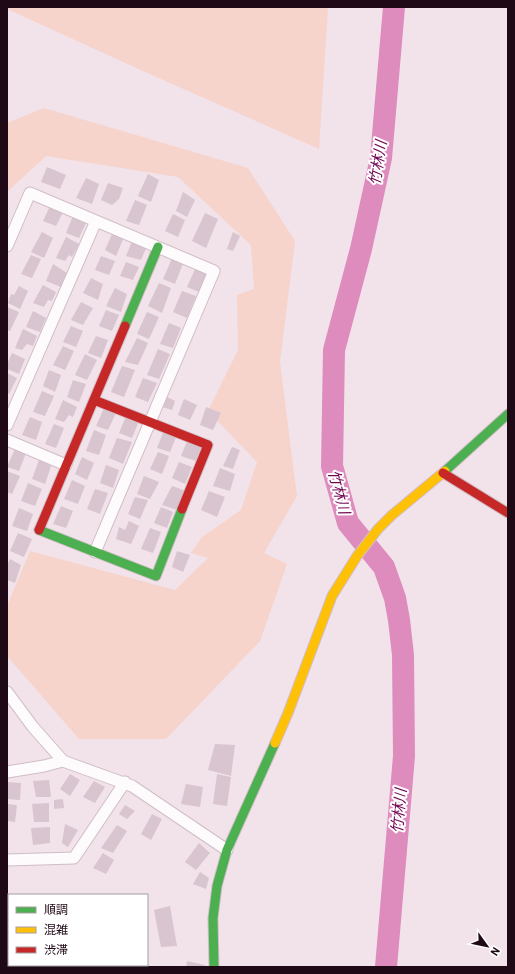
<svg xmlns="http://www.w3.org/2000/svg" width="515" height="974" viewBox="0 0 515 974" font-family="Barlow,'Noto Sans JP',sans-serif">
<style>
.green{fill:#f6d4cc}
.lines{fill:none;stroke-linecap:round;stroke-linejoin:round}
.river{stroke:#de8bbe;stroke-width:22}
.building{fill:#d8c5cf}
.street-casing{stroke:#d0bdc7;stroke-width:13}
.fast-casing{stroke:#d0bdc7;stroke-width:11}
.slow-casing{stroke:#d0bdc7;stroke-width:11}
.jam-casing{stroke:#d0bdc7;stroke-width:11}
.street{stroke:#fdfbfc;stroke-width:11}
.fast{stroke:#4caf50;stroke-width:9}
.slow{stroke:#ffc107;stroke-width:9}
.jam{stroke:#c62828;stroke-width:9}
.labels{text-anchor:middle;stroke-width:4;stroke-linejoin:round;paint-order:stroke}
.water-label{font-size:15px;font-style:italic;fill:#720753;stroke:#fff}
</style>
<rect width="100%" height="100%" fill="#f2e2ea"/>
<!-- green -->
<path class="green" d="M7,7H328L319,149L145,72L7,9Z
M44,108L248,168L295,241L280,362L297,496L264,553L287,564L260,641L166,739H79L7,656V606L30,551L175,590L208,558L191,553L202,537L241,510L257,462L208,411L238,350L237,295L254,289L251,245L178,177L46,156L7,192V123Z"/>
<g class="lines">
<!-- river -->
<path class="river" d="M386,967L404,756L403,655L399,620L395,598L384,567L348,523L332,466L334,350L361,249L381,158L394,7"/>
</g>
<!-- building -->
<path class="building" d="M47,167L66,175L60,189L41,182Z
M148,174L159,180L151,202L138,196Z
M86,178L99,184L92,204L76,198Z
M108,183L123,188L119,199L112,205L101,200Z
M183,192L195,200L187,217L176,211Z
M135,200L147,205L139,225L126,221Z
M51,204L64,210L56,226L43,221Z
M205,213L218,219L206,248L192,241Z
M173,214L185,220L178,237L165,231Z
M73,216L86,223L79,238L66,233Z
M42,232L53,238L44,258L31,252Z
M113,232L124,237L116,256L105,250Z
M233,232L240,236L233,251L227,249Z
M66,237L79,244L72,257L69,255L65,261L56,258Z
M133,239L147,246L141,260L126,256Z
M31,255L41,259L32,278L21,274Z
M101,256L115,261L109,275L95,270Z
M173,256L184,261L175,284L163,279Z
M126,262L139,267L133,280L120,276Z
M53,264L67,273L61,287L46,281Z
M196,267L209,273L199,292L187,287Z
M91,278L103,284L98,300L83,293Z
M159,283L171,288L162,313L148,306Z
M43,285L56,292L52,301L48,300L44,307L33,303Z
M19,286L28,291L20,309L8,303L11,294L14,295Z
M115,288L127,294L121,312L106,306Z
M182,291L196,296L187,318L173,312Z
M81,302L93,308L83,325L71,320Z
M7,307L19,312L10,331L7,330Z
M106,310L119,315L112,331L99,326Z
M33,311L46,318L40,332L26,327Z
M147,312L159,317L149,339L137,334Z
M169,323L181,328L173,348L160,344Z
M71,326L83,331L76,347L63,342Z
M23,329L37,336L33,346L27,344L22,350L15,348Z
M96,336L108,340L101,358L88,353Z
M137,338L148,343L138,365L125,362Z
M63,346L74,351L65,370L53,365Z
M158,349L170,354L159,379L147,375Z
M12,353L25,359L19,374L7,369V364Z
M85,354L97,360L87,380L75,375Z
M122,366L135,370L124,397L111,392Z
M49,370L61,375L55,392L43,386Z
M7,373L17,378L9,394L7,393Z
M143,378L157,383L148,402L135,397Z
M73,380L86,384L79,402L67,397Z
M42,391L54,396L45,416L33,412Z
M167,397L175,401L172,410L162,407Z
M184,399L197,405L190,420L178,415Z
M63,400L77,407L73,417L69,415L64,422L55,419Z
M206,407L221,413L213,430L200,425Z
M104,408L116,413L108,430L96,426Z
M126,416L139,421L132,438L119,433Z
M30,417L42,422L36,440L22,435Z
M54,424L64,428L56,448L45,444Z
M94,430L106,435L99,455L86,451Z
M164,430L177,435L170,452L157,448Z
M117,438L132,442L123,464L109,458Z
M188,439L203,444L196,461L181,456Z
M232,447L240,450L233,469L223,466Z
M15,449L26,453L19,471L7,467Z
M158,452L169,456L162,474L150,469Z
M82,457L94,463L87,480L75,474Z
M39,460L51,466L45,484L32,479Z
M179,462L192,467L185,484L172,478Z
M106,465L119,470L113,488L100,483Z
M220,468L235,474L230,491L213,486Z
M7,471L20,476L12,494L7,492Z
M144,476L159,482L150,499L137,494Z
M72,480L85,486L78,504L64,499Z
M28,483L42,489L35,506L21,501Z
M172,486L186,491L177,510L162,505Z
M95,489L108,493L100,514L87,509Z
M209,491L225,497L217,517L201,510Z
M135,497L148,500L140,519L128,514Z
M61,506L73,511L66,528L53,524Z
M161,507L173,512L167,528L154,523Z
M19,508L33,514L27,531L12,526Z
M129,521L139,526L131,544L116,539L119,527L125,530Z
M150,528L161,532L153,553L141,549Z
M18,533L32,539L24,557L10,551Z
M177,551L190,555L183,572L172,567Z
M10,559L21,565L15,583L7,580V565Z
M215,744L235,745L231,776L208,770Z
M70,774L80,780L70,796L60,789Z
M217,774L231,777L227,806L213,804Z
M49,780L51,797H36L33,781Z
M94,781L105,787L95,803L83,797Z
M7,782L21,783L20,800L7,799Z
M186,784L203,787L200,807L181,804Z
M63,799L64,808L54,809V800Z
M49,803V822H34L32,804Z
M8,804L17,805L15,822L7,821Z
M125,805L135,811L127,819L119,814Z
M152,814L162,819L151,840L141,834Z
M65,824L78,830L68,847L62,843Z
M117,825L127,831L113,853L101,848Z
M50,827V843L33,845L31,828Z
M199,843L210,853L196,870L185,862Z
M103,853L114,860L106,874L93,868Z
M200,872L209,878L206,889L193,884Z
M170,906L177,946L161,947L154,910Z
M187,961L205,965L204,967H186Z"/>
<g class="lines">
<defs>
<path id="street" d="M7,246L30,193L214,271L95,552
M7,425L96,221
M7,440L66,465
M7,692L33,727L63,761L132,786L227,850
M7,772L44,766L63,761
M7,860L74,858L125,782"/>
<path id="fast" d="M125,326L158,247
M445,471L508,414
M39,530L156,576L182,509
M214,967L213,918L217,886L227,850L275,743"/>
<path id="slow" d="M275,743L288,713L332,596L357,556L378,529L392,515L445,471"/>
<path id="jam" d="M94,400L208,445L182,509
M443,473L508,513
M39,530L125,326"/>
</defs>
<!-- street casing -->
<use href="#street" class="street-casing"/>
<!-- fast casing -->
<use href="#fast" class="fast-casing"/>
<!-- slow casing -->
<use href="#slow" class="slow-casing"/>
<!-- jam casing -->
<use href="#jam" class="jam-casing"/>
<!-- street -->
<use href="#street" class="street"/>
<!-- fast -->
<use href="#fast" class="fast"/>
<!-- slow -->
<use href="#slow" class="slow"/>
<!-- jam -->
<use href="#jam" class="jam"/>
</g>
<g class="labels">
<!-- water labels -->
<g class="water-label">
<text transform="translate(378 163) rotate(-81)" y="5">竹林川</text>
<text transform="translate(339 492) rotate(75)" y="5">竹林川</text>
<text transform="translate(399 811) rotate(-85)" y="5">竹林川</text>
</g>
</g>
<!-- border -->
<rect width="515" height="974" fill="none" stroke="#200917" stroke-width="16"/>
<!-- legend -->
<rect x="8" y="894" width="140" height="72" fill="#ffffff" stroke="#a69da2"/>
<rect x="16" y="907" width="20" height="6" fill="#4caf50" stroke="#a69da2"/>
<text x="44" y="914" font-size="12" fill="#200917">順調</text>
<rect x="16" y="927" width="20" height="6" fill="#ffc107" stroke="#a69da2"/>
<text x="44" y="934" font-size="12" fill="#200917">混雑</text>
<rect x="16" y="947" width="20" height="6" fill="#c62828" stroke="#a69da2"/>
<text x="44" y="954" font-size="12" fill="#200917">渋滞</text>
<!-- north arrow -->
<g transform="translate(487 946) rotate(123)" stroke="#ffffff" stroke-width="3" paint-order="stroke">
<path d="M0-3L7 15L0 10L-7 15Z" fill="#200917"/>
<text y="-6" font-size="11" font-weight="bold" text-anchor="middle" fill="#200917">N</text>
</g>
</svg>
